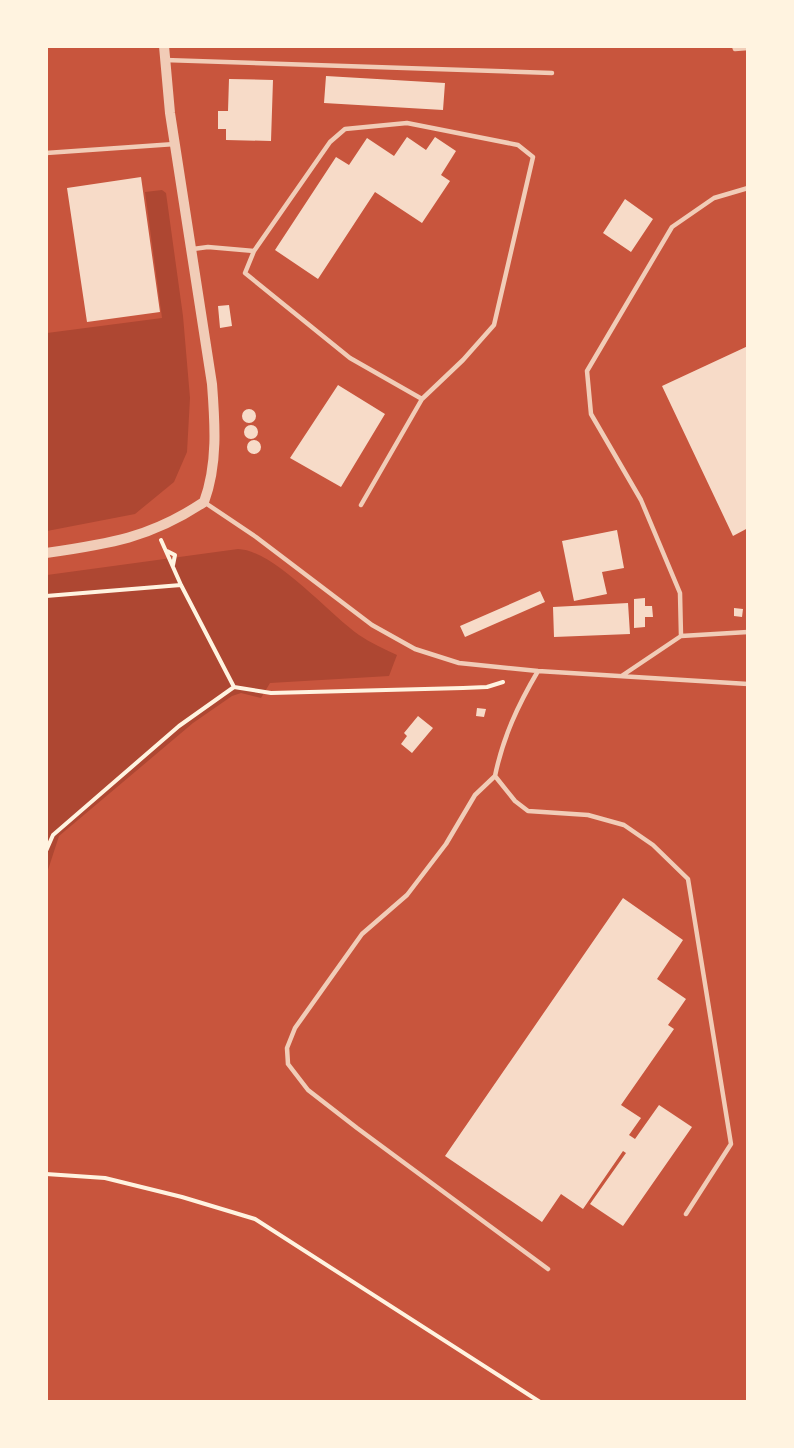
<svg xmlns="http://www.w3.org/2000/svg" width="794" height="1448" viewBox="0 0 794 1448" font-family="Barlow,sans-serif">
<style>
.green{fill:#ae4732}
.building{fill:#f7dbc8}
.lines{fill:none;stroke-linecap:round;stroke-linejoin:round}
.path{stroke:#fff3e0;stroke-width:4}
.service{stroke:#f1ccb7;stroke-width:4.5}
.tertiary{stroke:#f1ccb7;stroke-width:10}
</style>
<rect width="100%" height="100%" fill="#c8553d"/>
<!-- green -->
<path class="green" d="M162,190L166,193L183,316L190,398L187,452L174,482L135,514L47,531V333L162,318L145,192Z
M238,549C274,550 329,614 359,635C371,643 384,649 397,655L389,676L270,683L261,698L241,693L232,696L193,723L59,836L47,873V575Z"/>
<!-- building -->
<path class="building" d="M326,76L445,83L443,110L324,103Z
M229,79L273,80L271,141L226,140V129H218V111H228Z
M407,137L426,150L435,137L456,151L441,175L450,181L422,223L375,192L318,279L275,250L336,157L349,165L367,138L394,156Z
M141,177L160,312L87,322L67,188Z
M625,199L653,219L631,252L603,233Z
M229,305L232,326L220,328L218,306Z
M748,346V528L733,536L662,386Z
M338,385L385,414L341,487L290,458Z
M242 416a7 7 0 1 1 14 0a7 7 0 1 1-14 0Z
M244 432a7 7 0 1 1 14 0a7 7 0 1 1-14 0Z
M247 447a7 7 0 1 1 14 0a7 7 0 1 1-14 0Z
M617,530L624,568L602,572L607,594L574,601L562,541Z
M540,591L545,602L465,637L460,626Z
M645,598V606H652L653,617H645V627L634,628V599Z
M628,603L630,634L554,637L553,607Z
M734,608L743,609L742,617L734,616Z
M477,708L486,709L484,717L476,716Z
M418,716L433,728L412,753L401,744L407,736L404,733Z
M623,898L683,940L657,979L686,999L668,1025L674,1029L621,1105L641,1118L629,1135L635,1139L659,1105L692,1127L623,1226L590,1204L626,1153L623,1151L583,1209L561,1194L542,1222L445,1156Z"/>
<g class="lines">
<!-- path -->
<path class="path" d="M161,540L181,585L234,687
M167,551L175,555L173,565
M46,596L181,585
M46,851L53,835L179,726L234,687L271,693L463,688L487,687L503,682
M46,1174L105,1178L182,1197L255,1219L540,1402"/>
<!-- service -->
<path class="service" d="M734,46L735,49L748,48
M165,60L552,73
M46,153L175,144
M193,249L208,247L254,251L245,273L350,358L422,399L463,360L494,325L533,157L518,145L407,123L345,129L330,142L254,251
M204,502L256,537L372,625L415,649L459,663L538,671L748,684
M361,505L422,399
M681,636L680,593L641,500L591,414L587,371L672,227L714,198L748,188
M538,671C518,705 503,737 495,776L515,801L528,811L588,815L624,825L653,845L688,879L731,1144L686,1214
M623,675L681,636L748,632
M495,776L475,795L446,844L407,895L362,934L295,1028L287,1048L288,1064L308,1090L357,1128L548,1269"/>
<!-- tertiary -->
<path class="tertiary" d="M46,553C109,544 150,538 204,502C218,464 215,423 212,384L170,113L164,46"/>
</g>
<!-- border -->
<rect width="794" height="1448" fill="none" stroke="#fff3e0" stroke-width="96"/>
</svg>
